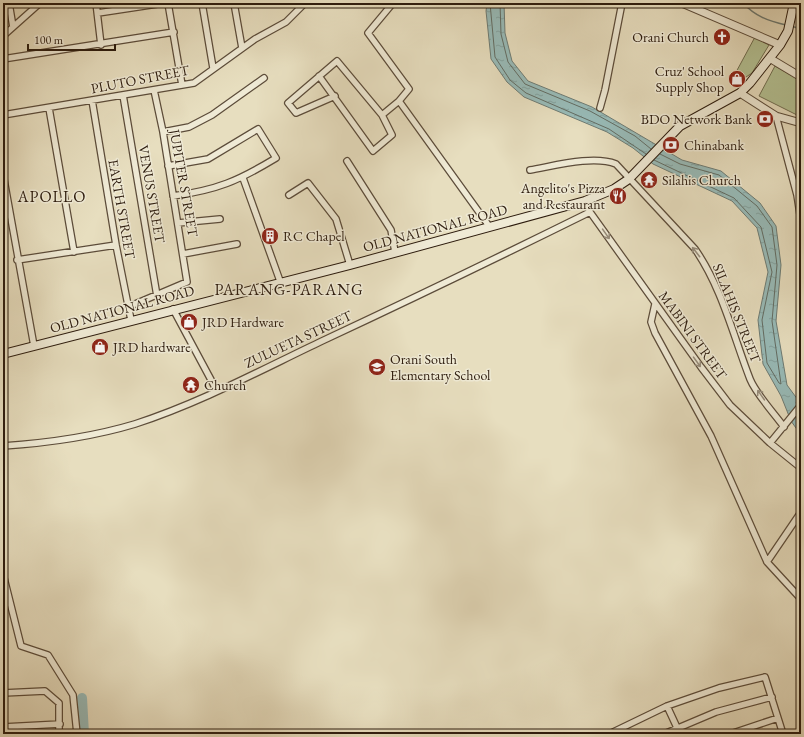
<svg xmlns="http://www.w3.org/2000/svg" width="804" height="737" viewBox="0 0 804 737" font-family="'EB Garamond',serif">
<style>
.green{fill:#b4c193;stroke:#706e50}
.water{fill:url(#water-ripples);stroke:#6d7b74}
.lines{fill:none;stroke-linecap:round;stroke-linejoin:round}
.shore{stroke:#626c63;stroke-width:1}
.stream{stroke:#6d7b74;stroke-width:1.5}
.river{stroke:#98bbb8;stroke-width:10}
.minor-casing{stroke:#5c4c3a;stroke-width:8}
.tertiary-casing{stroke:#5c4c3a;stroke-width:9}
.secondary-casing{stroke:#2d1c0e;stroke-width:10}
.minor{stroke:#efead5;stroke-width:5.5}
.tertiary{stroke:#efead5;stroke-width:7}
.secondary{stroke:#efead5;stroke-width:8}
.oneway{stroke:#988d7b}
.labels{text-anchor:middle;stroke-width:3;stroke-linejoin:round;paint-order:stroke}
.poi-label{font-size:14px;fill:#2d1c0e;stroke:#efead5;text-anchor:start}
.street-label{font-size:14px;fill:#2d1c0e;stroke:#efead5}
.quarter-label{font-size:16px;letter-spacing:1px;fill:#2d1c0e;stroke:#efead5}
</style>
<defs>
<pattern id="water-ripples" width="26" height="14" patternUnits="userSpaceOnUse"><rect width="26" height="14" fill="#98bbb8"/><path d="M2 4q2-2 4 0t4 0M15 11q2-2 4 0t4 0" fill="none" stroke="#83a09d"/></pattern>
</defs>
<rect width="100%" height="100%" fill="#e7debf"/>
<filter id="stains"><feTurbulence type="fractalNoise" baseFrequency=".005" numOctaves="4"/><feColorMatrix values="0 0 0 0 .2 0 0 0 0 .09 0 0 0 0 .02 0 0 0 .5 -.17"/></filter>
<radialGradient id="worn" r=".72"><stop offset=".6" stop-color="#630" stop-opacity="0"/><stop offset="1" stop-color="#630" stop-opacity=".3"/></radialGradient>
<!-- green -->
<path class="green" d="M755,37L769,45L752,73L743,79L735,74Z
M775,66L801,81V117L759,96Z"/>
<!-- water -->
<path class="water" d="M487,3H504L505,33L512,61L528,81L592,107L682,160L721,171L760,203L776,226L781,265L776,321L787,385L801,404V435L791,421L781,396L763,364L758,320L768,272L757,228L732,201L653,164L633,148L607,132L524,97L507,82L491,59L486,11Z"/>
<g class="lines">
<!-- shore -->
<path class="shore" d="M490,3L495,57L510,80L526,93L609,129L646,154
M500,3L501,34L508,62L525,84L590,111L635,136L651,149
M654,160L734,198L761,227L772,272L762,320L767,363L779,383L781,384L772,321L777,265L772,227L757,206L719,175L680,164L660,154"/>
<!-- stream -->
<path class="stream" d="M743,3C755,16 768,21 786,25
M791,26L801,29"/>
<!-- river -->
<path class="river" d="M82,698L84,734"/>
<defs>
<path id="minor" d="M9,3L13,27
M96,3L101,45
M168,3L182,85
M202,3L213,68
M234,3L242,48
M393,3L368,33L409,89L399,101L489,226
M98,13L164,3
M3,36L40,3
M3,59L174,32
M319,76L373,151L392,135L382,115L337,61L288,103L296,113L335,96
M123,95L157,296
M92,100L116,245L131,320
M49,108L74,252
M600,108L605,90L622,3
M3,115L194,83L255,39L286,22L305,3
M382,115L399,101
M776,116L797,195L801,221
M163,132L189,127L212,115L264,78
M347,161L391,230L395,252
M168,166L208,159L258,129L276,158C238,181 217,190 173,196
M530,170C554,166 593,155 616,164L695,249C722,288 733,335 750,379C756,394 774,413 784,427
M3,174L34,346
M243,178L280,281
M289,195L308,183L336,219L350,265
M585,201L590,212L701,367L730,405L770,443L801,468
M178,223L220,219
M183,254L237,244
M17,260L116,245
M655,304L651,322L655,333L711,436L767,562L801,599
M128,307L187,282L163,132L154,90
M173,309L217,391
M770,443L801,405
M3,446C47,443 92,437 135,424C200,403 261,370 322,341C412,299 501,256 590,212
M767,562L801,512
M3,574L21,646L48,655L73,695L77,734
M3,693L45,691L59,703V734
M667,706L680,734
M3,727L60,724
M609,734L667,706L719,688L765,677L783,734
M664,734L716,712L772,697
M730,734L778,718"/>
<path id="tertiary" d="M682,3L780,45
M771,59L801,77
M740,93L776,116L801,123"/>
<path id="secondary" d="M3,354L350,265L585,201L614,189L629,179L680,126L740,93L750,83L780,45L788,31L794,3"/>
</defs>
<!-- minor casing -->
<use href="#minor" class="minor-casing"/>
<!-- tertiary casing -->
<use href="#tertiary" class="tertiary-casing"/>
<!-- secondary casing -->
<use href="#secondary" class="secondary-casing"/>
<!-- minor -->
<use href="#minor" class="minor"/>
<!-- tertiary -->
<use href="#tertiary" class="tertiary"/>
<!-- secondary -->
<use href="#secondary" class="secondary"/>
</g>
<!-- one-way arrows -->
<defs><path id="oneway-shaft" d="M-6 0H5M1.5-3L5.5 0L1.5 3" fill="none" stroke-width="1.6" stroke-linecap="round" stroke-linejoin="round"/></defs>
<g class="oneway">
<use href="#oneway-shaft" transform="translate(606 234) rotate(55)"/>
<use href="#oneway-shaft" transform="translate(696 252) rotate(-128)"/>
<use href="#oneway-shaft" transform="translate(697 362) rotate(54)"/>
<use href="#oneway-shaft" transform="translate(761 395) rotate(-125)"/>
</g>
<!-- icons -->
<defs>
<symbol id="church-disc" viewBox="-11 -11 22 22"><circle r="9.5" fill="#8f2418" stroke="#efead5"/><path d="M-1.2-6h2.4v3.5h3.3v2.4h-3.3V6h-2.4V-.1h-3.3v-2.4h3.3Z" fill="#fff"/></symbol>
<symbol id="shop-disc" viewBox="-11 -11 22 22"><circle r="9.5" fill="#8f2418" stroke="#efead5"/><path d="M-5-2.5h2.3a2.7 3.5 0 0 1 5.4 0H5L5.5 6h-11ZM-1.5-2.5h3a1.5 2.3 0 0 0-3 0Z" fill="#fff"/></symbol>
<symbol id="bank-disc" viewBox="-11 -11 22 22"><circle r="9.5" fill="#8f2418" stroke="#efead5"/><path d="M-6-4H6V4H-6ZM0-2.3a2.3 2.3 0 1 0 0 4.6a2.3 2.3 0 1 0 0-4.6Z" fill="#fff"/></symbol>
<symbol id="temple-disc" viewBox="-11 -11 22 22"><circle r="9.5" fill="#8f2418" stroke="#efead5"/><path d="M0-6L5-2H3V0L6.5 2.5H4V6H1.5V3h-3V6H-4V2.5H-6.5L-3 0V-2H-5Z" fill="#fff"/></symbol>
<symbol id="restaurant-disc" viewBox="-11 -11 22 22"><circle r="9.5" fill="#8f2418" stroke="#efead5"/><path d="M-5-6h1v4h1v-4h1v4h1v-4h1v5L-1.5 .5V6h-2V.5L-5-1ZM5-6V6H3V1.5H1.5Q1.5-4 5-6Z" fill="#fff"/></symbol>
<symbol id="building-disc" viewBox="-11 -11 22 22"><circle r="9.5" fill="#8f2418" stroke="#efead5"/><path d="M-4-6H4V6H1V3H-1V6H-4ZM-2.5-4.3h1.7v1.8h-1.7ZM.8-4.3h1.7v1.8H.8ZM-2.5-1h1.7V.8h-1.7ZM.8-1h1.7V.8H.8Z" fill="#fff"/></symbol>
<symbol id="school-disc" viewBox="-11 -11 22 22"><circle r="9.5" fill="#8f2418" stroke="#efead5"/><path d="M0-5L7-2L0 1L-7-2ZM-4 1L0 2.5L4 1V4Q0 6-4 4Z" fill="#fff"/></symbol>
</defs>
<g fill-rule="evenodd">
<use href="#church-disc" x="712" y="27" width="20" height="20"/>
<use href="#shop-disc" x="727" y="69" width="20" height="20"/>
<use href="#bank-disc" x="755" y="109" width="20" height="20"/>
<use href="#bank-disc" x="661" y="135" width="20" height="20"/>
<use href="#temple-disc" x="639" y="170" width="20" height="20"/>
<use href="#restaurant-disc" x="608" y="186" width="20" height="20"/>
<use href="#building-disc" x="260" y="226" width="20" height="20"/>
<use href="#shop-disc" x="179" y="312" width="20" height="20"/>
<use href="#shop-disc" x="90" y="337" width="20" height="20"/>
<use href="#school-disc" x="367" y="357" width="20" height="20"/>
<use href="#temple-disc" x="181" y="375" width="20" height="20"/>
</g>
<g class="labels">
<!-- poi labels -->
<g class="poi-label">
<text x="709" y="42" text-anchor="end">Orani Church</text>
<text x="724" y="76" text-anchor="end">Cruz' School<tspan x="724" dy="16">Supply Shop</tspan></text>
<text x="752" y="124" text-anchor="end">BDO Network Bank</text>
<text x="684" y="150">Chinabank</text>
<text x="662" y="185">Silahis Church</text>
<text x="605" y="193" text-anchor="end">Angelito's Pizza<tspan x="605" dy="16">and Restaurant</tspan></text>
<text x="283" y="241">RC Chapel</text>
<text x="202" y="327">JRD Hardware</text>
<text x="113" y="352">JRD hardware</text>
<text x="390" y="364">Orani South<tspan x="390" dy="16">Elementary School</tspan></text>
<text x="204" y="390">Church</text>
</g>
<!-- street labels -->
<g class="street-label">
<text transform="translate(140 79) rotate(-11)" y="5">PLUTO STREET</text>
<text transform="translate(184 183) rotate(80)" y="5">JUPITER STREET</text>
<text transform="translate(152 194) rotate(80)" y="5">VENUS STREET</text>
<text transform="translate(122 209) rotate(80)" y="5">EARTH STREET</text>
<text transform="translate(435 228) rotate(-15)" y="5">OLD NATIONAL ROAD</text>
<text transform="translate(122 309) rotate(-15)" y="5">OLD NATIONAL ROAD</text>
<text transform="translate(737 313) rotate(68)" y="5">SILAHIS STREET</text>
<text transform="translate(693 335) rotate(54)" y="5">MABINI STREET</text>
<text transform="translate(298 339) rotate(-25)" y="5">ZULUETA STREET</text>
</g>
<!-- quarter labels -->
<g class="quarter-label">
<text x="52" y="202">APOLLO</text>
<text x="289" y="295">PARANG-PARANG</text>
</g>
</g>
<!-- margin -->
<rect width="804" height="737" fill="none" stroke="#e7debf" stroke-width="16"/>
<rect x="4" y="4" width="796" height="729" fill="none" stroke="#2d1c0e" stroke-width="2"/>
<rect x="8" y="8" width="788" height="721" fill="none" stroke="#2d1c0e"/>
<!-- scale -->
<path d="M28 44v6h87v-6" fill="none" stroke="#2d1c0e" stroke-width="2"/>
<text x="34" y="44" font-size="12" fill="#2d1c0e" stroke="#efead5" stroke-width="3" paint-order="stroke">100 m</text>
<rect width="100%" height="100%" filter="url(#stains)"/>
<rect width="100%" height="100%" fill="url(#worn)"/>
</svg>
